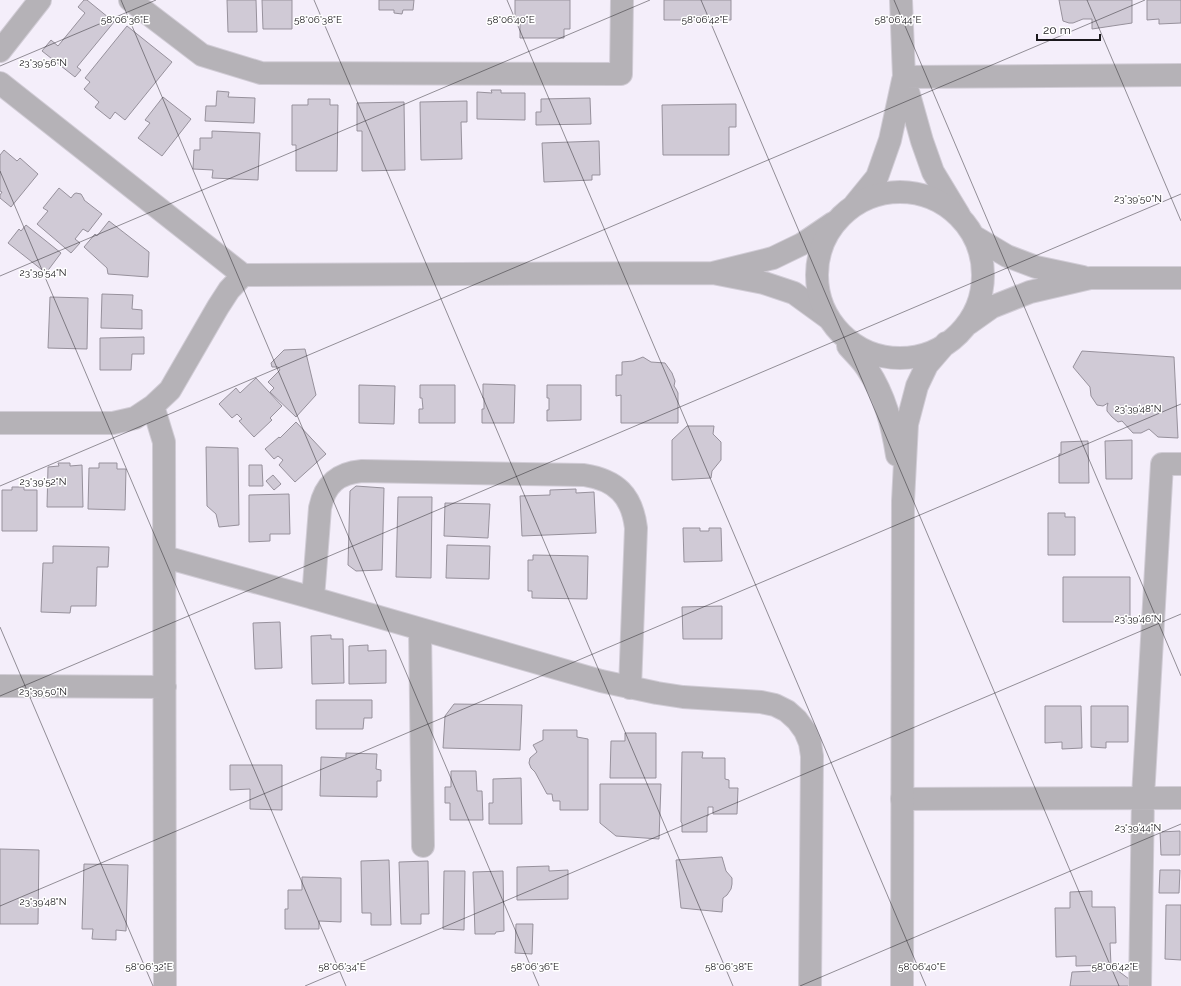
<svg xmlns="http://www.w3.org/2000/svg" width="1181" height="986" viewBox="0 0 1181 986" font-family="Raleway,sans-serif">
<style>
.building{fill:#d0cad6;stroke:#97919c}
.lines{fill:none;stroke-linecap:round;stroke-linejoin:round}
.minor-casing{stroke:#d1ccd6;stroke-width:24}
.tertiary-casing{stroke:#d1ccd6;stroke-width:24}
.minor{stroke:#b5b2b7;stroke-width:22}
.tertiary{stroke:#b5b2b7;stroke-width:22}
.ticks{fill:none;stroke:#1a181c;stroke-width:1;stroke-opacity:0.45}
.ticks-label{font-size:10px;text-anchor:middle;fill:#1a181c;stroke:#fff;stroke-width:3;stroke-linejoin:round;paint-order:stroke}
</style>
<rect width="100%" height="100%" fill="#f4eefa"/>
<!-- building -->
<path class="building" d="M84,0H87L114,22L77,67L81,70L75,77L42,51L51,40L58,46L85,13L78,7Z
M227,0H256L257,32H228Z
M262,0H292V29H263Z
M379,0H414L413,10H403L402,14L394,13V10H379Z
M515,0H570V29H564V38H520V20H515Z
M664,0H731V20H664Z
M1059,0H1132V23L1092,29V19H1083L1073,23H1069L1063,21Z
M1147,0H1181V23L1159,24V19L1147,20Z
M127,26L172,62L125,120L115,112L110,119L95,107L99,102L84,89L90,82L85,78Z
M491,90H501V93H525V120L477,119V92L492,93Z
M217,91L229,92L228,97L255,98L254,123L205,121L206,106H216Z
M163,97L191,119L162,156L138,138L150,123L145,120Z
M590,98L591,124L536,125V112H541V99Z
M308,99H330V105H338L337,171H296V145H292V105H308Z
M467,101V122H461L462,159L421,160L420,102Z
M404,102L405,170L362,171V131H357V103Z
M736,104V127H729V155H663L662,105Z
M212,131L260,133L258,180L212,178L213,170L193,169L194,150H200V138H212Z
M599,141L600,175H592V180L544,182L542,143Z
M4,150L17,161L20,158L38,174L11,207L0,198V195L2,192L0,191V155Z
M59,188L71,198L74,194L76,193L81,194L84,199V200L102,214L88,232L83,229L75,239L80,243L71,253L37,224L48,211L43,208Z
M109,221L149,252L148,277L108,274L107,268L84,247L95,234L97,236Z
M26,225L61,253L46,273L8,243L19,229L21,231Z
M102,294L133,295L132,309L142,310V329L101,328Z
M50,297L88,298L87,349L48,348Z
M144,337V354H132L131,370H100V338Z
M305,349L316,395L296,417L270,392L274,388L268,382L280,370L278,367H272L271,363L284,350Z
M1082,351L1174,357L1178,438L1158,437L1149,429L1141,433H1133L1122,421L1118,422L1112,417L1107,411V407L1108,403L1103,406L1097,405L1091,396L1090,387L1073,367Z
M643,357L651,362L665,363L672,373L675,381L674,386L676,389L678,393V423H621V395L616,396V375H622V362L633,361Z
M256,378L282,406L270,418L272,420L254,437L239,421L242,419L237,414L232,418L219,404L236,388L240,393Z
M483,384L515,385L514,423H482V409H484V398H483Z
M359,385L395,386L394,424L359,423Z
M420,385H455V423H419V409H423L422,398H420Z
M547,385H581V420L547,421V410H549V398H547Z
M296,422L326,454L295,482L279,465L283,460L278,456L274,459L265,449L279,437L280,438Z
M687,426H714L713,434L721,442V460L712,471L711,478L672,480V440Z
M1132,440V479H1106L1105,441Z
M1088,441L1089,483H1059V454H1061V442Z
M206,447L238,448L239,525L219,527L216,514L207,506Z
M58,463H70V466L82,465L83,507H47L48,467L59,466Z
M99,463H117V469H126L125,510L88,509L89,468H99Z
M249,465H262L263,486H249Z
M273,475L281,484L274,490L266,481Z
M356,486L384,488L382,570L356,571L348,565L350,491Z
M12,487H24V490H37V531H2V490H12Z
M576,489V493L594,492L596,533L522,536L520,496L550,495V490Z
M289,494L290,534H270V541L249,542V495Z
M398,497H432L431,578L396,577Z
M445,503L490,504L488,538L444,536Z
M1048,513H1065V517H1075V555H1048Z
M683,528H700V531H709V528H721L722,561L684,562Z
M447,545L490,546L489,579L446,578Z
M53,546L109,547L108,567H97L96,606H71L70,613L41,612L43,563H53Z
M533,555L588,556L587,599L532,598V591H528V560H533Z
M1063,577H1130V622H1063Z
M722,606V639H683L682,607Z
M280,622L282,668L255,669L253,623Z
M331,635V639H343L344,683L312,684L311,636Z
M368,645V651L386,650V683L349,684V646Z
M316,700H372V718H364L363,729H316Z
M454,704L522,705L520,750L443,748L445,716Z
M1045,706H1081L1082,748L1062,749V742L1045,743Z
M1091,706H1128V742H1106V748L1091,747Z
M543,730H577V737L588,739V810H560V801H553L552,794H547L535,772L531,768L529,763L530,758L537,752L533,745L543,740Z
M625,733H656V778H610L611,741H625Z
M682,752H703L702,758H725V779L729,780V788H738L737,814H713V807H708V816H707V832H682V823L681,822Z
M346,753L377,754L376,769L381,770V781H377V797L320,796L321,757L346,758Z
M230,765H282V810L250,809V789L230,790Z
M451,771H476L477,791H482L483,820H450V803H445V787H451Z
M521,778L522,824H489V803H493V779Z
M600,784H661L659,839L616,836L600,823Z
M1180,831V855H1161L1160,832Z
M0,849L39,850L38,924H0Z
M722,857L726,871L732,878V884L731,889L727,895L723,898L722,912L681,908L676,860Z
M389,860L391,925H371V913H362L361,861Z
M428,861L429,914H421V924H401L399,862Z
M84,864L128,865L126,931L116,930V940L92,939L93,929H82Z
M549,866V871L568,870V899L517,900V867Z
M1160,870H1180L1179,893H1159Z
M444,871H465L464,930L443,929Z
M503,871L504,931L496,932L495,934H475L473,872Z
M302,877L341,878V922L319,921V929H285V909H288V890H302Z
M1092,891V907H1115L1116,943H1110L1111,965L1076,966V956L1056,957L1055,908H1070V892Z
M1166,905H1181V960L1165,959Z
M516,924H533L532,954L515,953Z
M1117,970L1129,979V986H1070L1072,972Z"/>
<g class="lines">
<defs>
<path id="minor" d="M130,0L202,55L261,73L621,74L622,0
M901,0L904,77L922,141L933,172L959,215
M0,51L40,0
M904,77L1181,75
M0,83L243,275
M855,204L877,177L890,140L903,80
M827,317L794,293L764,283L713,273L773,258L802,244L833,223
M153,406L164,442L165,986
M0,423H113L135,418L153,406L170,390L218,307L229,290L243,275L713,273
M165,557L313,598L601,681L657,693L683,697L761,702L775,705L787,711L797,720L805,731L810,743L812,756L810,986
M313,598L320,508C325,484 338,473 362,471L584,475C616,480 632,495 636,528L630,688
M420,629L423,846
M0,686L165,687
M902,799L1181,798
M1140,986L1143,797L1162,464H1181"/>
<path id="tertiary" d="M817 275a83 83 0 1 1 166 0a83 83 0 1 1-166 0Z
M975,237L1007,256L1036,267L1083,277
M968,324L992,307L1030,292L1090,278H1181
M848,346C855,354 863,361 868,370C885,396 892,424 897,455
M902,986L903,501L907,424L917,386L927,365L946,343"/>
</defs>
<!-- minor casing -->
<use href="#minor" class="minor-casing"/>
<!-- tertiary casing -->
<use href="#tertiary" class="tertiary-casing"/>
<!-- minor -->
<use href="#minor" class="minor"/>
<!-- tertiary -->
<use href="#tertiary" class="tertiary"/>
</g>
<!-- ticks -->
<path class="ticks" d="M121,0L539,986M314,0L733,986M507,0L926,986M701,0L1119,986M894,0L1181,676M1087,0L1181,221M0,66L156,0M0,171L346,986M0,276L650,0M0,486L1145,0M0,627L153,986M0,696L1181,194M0,906L1181,404M305,986L1181,614M800,986L1181,824"/>
<g class="ticks-label">
<text x="125" y="23">58°06'36"E</text>
<text x="318" y="23">58°06'38"E</text>
<text x="511" y="23">58°06'40"E</text>
<text x="705" y="23">58°06'42"E</text>
<text x="898" y="23">58°06'44"E</text>
<text x="43" y="66">23°39'56"N</text>
<text x="1138" y="202">23°39'50"N</text>
<text x="43" y="276">23°39'54"N</text>
<text x="1138" y="412">23°39'48"N</text>
<text x="43" y="485">23°39'52"N</text>
<text x="1138" y="622">23°39'46"N</text>
<text x="43" y="695">23°39'50"N</text>
<text x="1138" y="831">23°39'44"N</text>
<text x="43" y="905">23°39'48"N</text>
<text x="149" y="970">58°06'32"E</text>
<text x="342" y="970">58°06'34"E</text>
<text x="535" y="970">58°06'36"E</text>
<text x="729" y="970">58°06'38"E</text>
<text x="922" y="970">58°06'40"E</text>
<text x="1115" y="970">58°06'42"E</text>
</g>
<!-- scale -->
<path d="M1037 34v6h63v-6" fill="none" stroke="#1a181c" stroke-width="2"/>
<text x="1043" y="34" font-size="12" fill="#1a181c" stroke="#ffffff" stroke-width="3" paint-order="stroke">20 m</text>
</svg>
